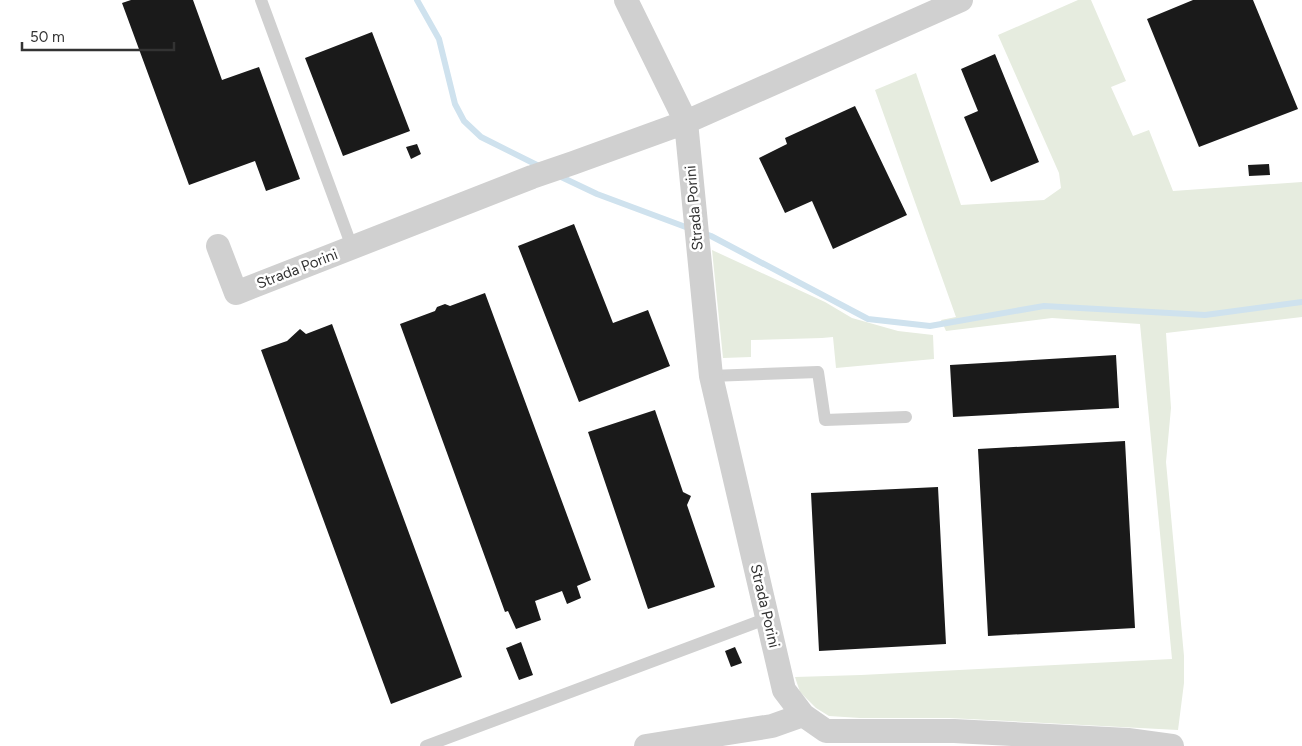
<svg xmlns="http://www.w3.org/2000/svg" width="1302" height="746" viewBox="0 0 1302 746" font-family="Figtree,sans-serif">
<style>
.green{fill:#e6ecdf}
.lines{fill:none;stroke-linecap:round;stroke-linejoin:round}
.stream{stroke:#cfe2ee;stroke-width:6}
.building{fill:#1a1a1a}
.lane{stroke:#d0d0d0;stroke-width:12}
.street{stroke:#d0d0d0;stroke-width:24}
.labels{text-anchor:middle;stroke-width:5;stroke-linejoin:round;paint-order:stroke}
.street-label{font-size:15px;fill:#333;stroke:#fff}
</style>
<rect width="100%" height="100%" fill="#fff"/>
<!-- green -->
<path class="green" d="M1078,0H1091L1126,81L1111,87L1133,136L1149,130L1173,191L1302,182V317L1166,333L1171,408L1166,462L1184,656V683L1178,730L949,718H860L829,716L816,708L800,692L795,677L861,675L1172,659L1140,324L1052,318L946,331L941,320L956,317L875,90L916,73L961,205L1044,200L1061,188L1059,173L998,35Z
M712,250L825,302L852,318L898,331L933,335L934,359L836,368L833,337L822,338L751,340V357L723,358Z"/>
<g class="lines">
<!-- stream -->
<path class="stream" d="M417,0L439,39L455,104L464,121L481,137L541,167
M557,175L597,194L691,229
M703,233L711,236L868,319L930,326L1044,306L1205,315L1302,302"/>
</g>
<!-- building -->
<path class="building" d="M131,0H193L222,80L259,67L300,179L266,191L255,161L189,185L122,3Z
M1193,0H1253L1298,109L1199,147L1147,19Z
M372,32L410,131L343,156L305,58Z
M995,54L1039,162L991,182L964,117L978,111L961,69Z
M855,106L907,215L833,249L812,201L785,213L759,158L787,144L785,138Z
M417,144L421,154L411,159L406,147Z
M1269,164L1270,175L1249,176L1248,165Z
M574,224L613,323L648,310L670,366L579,402L518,246Z
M485,293L591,580L577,586L581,598L567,604L562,591L535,601L541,620L516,629L508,611L505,612L400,324L435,311L437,307L445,304L450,306Z
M332,324L462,677L391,704L261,350L287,341L300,329L306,334Z
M1116,355L1119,408L953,417L950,365Z
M655,410L683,492L691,496L687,505L715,587L648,609L588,432Z
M1125,441L1135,628L988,636L978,449Z
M938,487L946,644L819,651L811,493Z
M521,642L533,675L519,680L506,648Z
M735,647L742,663L731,667L725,651Z"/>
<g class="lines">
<!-- lane -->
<path class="lane" d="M261,0L352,247
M711,376L818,372L825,420L906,417
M426,746L768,618"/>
<!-- street -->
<path class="street" d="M626,0L686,122L711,376L784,690L803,715L826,731H954L1128,740L1172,746
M218,246L236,293L532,177L573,163L686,122L961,0
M646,746L772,726L803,715"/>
</g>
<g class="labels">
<!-- street labels -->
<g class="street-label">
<text transform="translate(694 208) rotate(-95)" y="5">Strada Porini</text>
<text transform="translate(297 269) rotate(-21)" y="5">Strada Porini</text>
<text transform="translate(765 606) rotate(77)" y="5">Strada Porini</text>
</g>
</g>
<!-- scale -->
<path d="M22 42v8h152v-8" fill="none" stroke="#333333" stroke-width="2.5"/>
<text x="30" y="42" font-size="15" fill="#333333" stroke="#ffffff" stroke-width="4" paint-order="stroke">50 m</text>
</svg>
